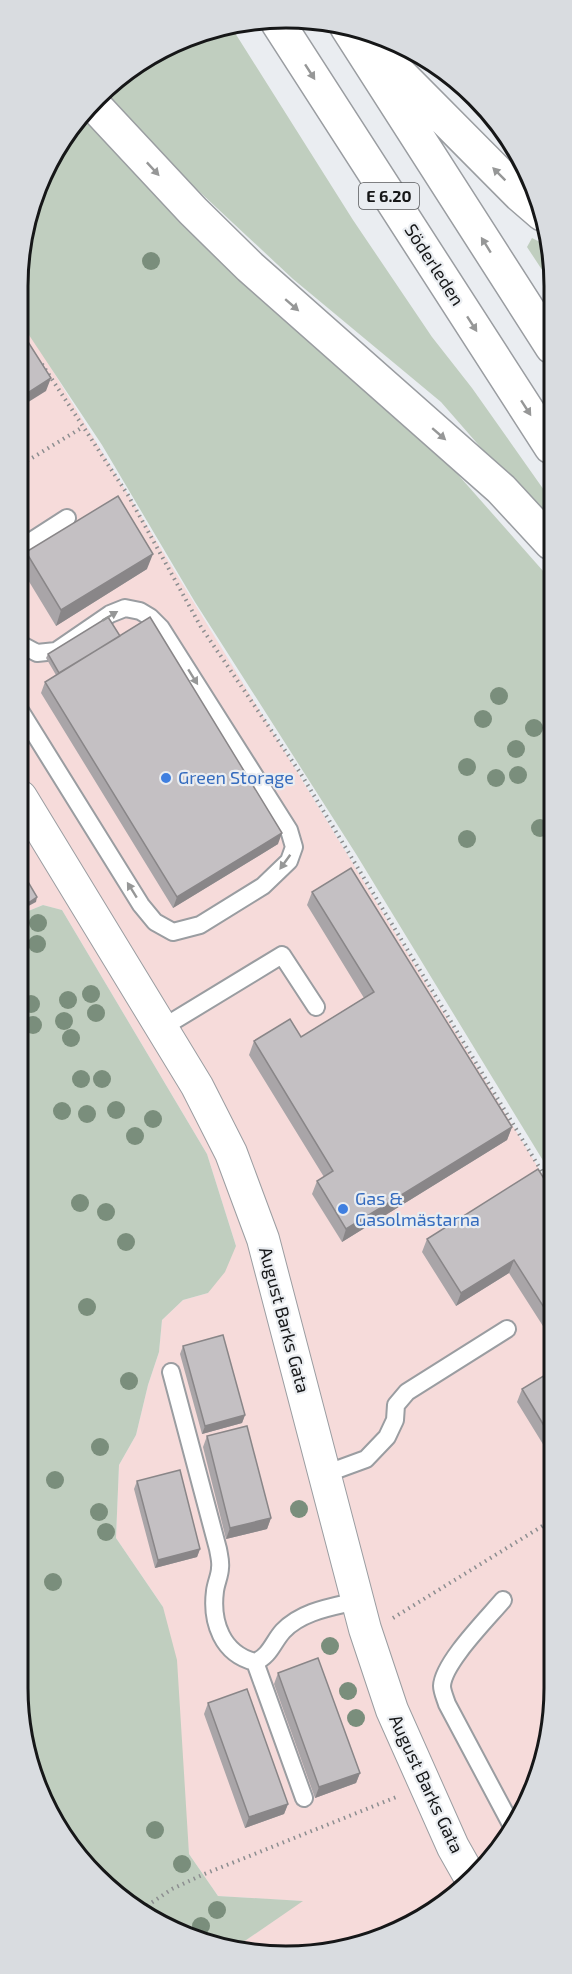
<svg xmlns="http://www.w3.org/2000/svg" width="572" height="1974" viewBox="0 0 572 1974" font-family="'Exo 2',sans-serif">
<style>
.commercial{fill:#f6dbda}
.green{fill:#c0cebf}
.lines{fill:none;stroke-linecap:round;stroke-linejoin:round}
.service-casing{stroke:#9a9da1;stroke-width:20}
.minor-casing{stroke:#9a9da1;stroke-width:34}
.trunk-casing{stroke:#9a9da1;stroke-width:36}
.path{stroke:#8c8e90;stroke-width:4;stroke-dasharray:1.5 4.5;stroke-linecap:butt}
.service{stroke:#fff;stroke-width:16}
.minor{stroke:#fff;stroke-width:32}
.trunk{stroke:#fff;stroke-width:33}
.tree{fill:#7a8e7c}
.wall{fill:#a9a5a8}
.shaded-wall{fill:#898688}
.building{fill:#c4c0c3;stroke:#898688;stroke-width:1.5}
.oneway{fill:#969797}
.shop-dot{fill:#3f7fe0;stroke:#eaedf1;stroke-width:2}
.labels{text-anchor:middle;stroke-width:4.5;stroke-linejoin:round;paint-order:stroke}
.shield{fill:#eaedf1;stroke:#565759;stroke-width:1.5}
.shield-label{font-size:16px;font-weight:bold;fill:#161718}
.street-label{font-size:18px;fill:#161718;stroke:#eaedf1}
.shop-label{font-size:18px;fill:#366cbe;stroke:#eaedf1;text-anchor:start}
.rim{fill:none;stroke:#161718;stroke-width:3}
</style>
<rect width="100%" height="100%" fill="#eaedf1"/>
<!-- commercial -->
<path class="commercial" d="M23,322L550,1187L549,1740L518,1822L449,1900L356,1947L268,1955L236,1947L302,1901L218,1896L189,1854L163,1607L116,1538L119,1465L136,1435L148,1385L159,1352L162,1320L183,1300L208,1293L236,1246L207,1154L62,910L43,905L21,914Z"/>
<!-- green -->
<path class="green" d="M230,25L353,220L432,337L472,388L551,500V528L441,402L293,279L157,152L107,93L137,63Z
M459,86L487,109L522,164Z
M83,117L238,273L423,435L551,580L550,1172L356,854L195,602L102,445L23,326V234L63,137Z
M532,238L550,247L552,285L527,247Z
M43,905L62,910L207,1154L236,1246L225,1272L208,1293L183,1300L162,1320L159,1352L148,1385L136,1435L119,1465L116,1538L163,1607L177,1660L189,1854L218,1896L303,1901L236,1947L167,1928L85,1865L38,1790L18,1688L21,914Z"/>
<g class="lines">
<defs>
<path id="service" d="M22,547L67,518
M21,712L141,905L155,922L173,932L200,925L263,886L289,861L294,847L289,830L161,628L150,617L140,611L125,608L110,614L56,651L37,653L22,645
M162,1028L282,955L316,1007
M171,1372L218,1549C219,1555 221,1562 220,1568C220,1575 216,1583 215,1591C211,1622 222,1654 255,1662C270,1656 273,1642 283,1631C302,1611 332,1607 357,1601
M325,1474L366,1459L387,1437L395,1420L396,1405L407,1392L507,1329
M503,1600C487,1619 443,1663 442,1686C442,1691 445,1698 447,1704L513,1828
M255,1662L304,1798"/>
<path id="minor" d="M21,797L197,1086L231,1153L263,1239L365,1629L392,1710L453,1847L470,1877"/>
<path id="trunk" d="M278,23L551,447
M347,27L552,347
M383,57L520,195L542,214
M95,106L193,211L250,267L501,489L551,543"/>
</defs>
<!-- service casing -->
<use href="#service" class="service-casing"/>
<!-- minor casing -->
<use href="#minor" class="minor-casing"/>
<!-- trunk casing -->
<use href="#trunk" class="trunk-casing"/>
<!-- path -->
<path class="path" d="M42,364L128,495L201,627L301,774L550,1185
M22,464L83,427
M393,1618L549,1522
M142,1909L172,1889L202,1875L399,1796"/>
<!-- service -->
<use href="#service" class="service"/>
<!-- minor -->
<use href="#minor" class="minor"/>
<!-- trunk -->
<use href="#trunk" class="trunk"/>
</g>
<!-- trees -->
<g class="tree">
<circle cx="151" cy="261" r="9"/>
<circle cx="499" cy="696" r="9"/>
<circle cx="483" cy="719" r="9"/>
<circle cx="534" cy="728" r="9"/>
<circle cx="516" cy="749" r="9"/>
<circle cx="467" cy="767" r="9"/>
<circle cx="518" cy="775" r="9"/>
<circle cx="496" cy="778" r="9"/>
<circle cx="540" cy="828" r="9"/>
<circle cx="467" cy="839" r="9"/>
<circle cx="38" cy="923" r="9"/>
<circle cx="37" cy="944" r="9"/>
<circle cx="91" cy="994" r="9"/>
<circle cx="68" cy="1000" r="9"/>
<circle cx="31" cy="1004" r="9"/>
<circle cx="96" cy="1013" r="9"/>
<circle cx="64" cy="1021" r="9"/>
<circle cx="33" cy="1025" r="9"/>
<circle cx="71" cy="1038" r="9"/>
<circle cx="81" cy="1079" r="9"/>
<circle cx="102" cy="1079" r="9"/>
<circle cx="116" cy="1110" r="9"/>
<circle cx="62" cy="1111" r="9"/>
<circle cx="87" cy="1114" r="9"/>
<circle cx="153" cy="1119" r="9"/>
<circle cx="135" cy="1136" r="9"/>
<circle cx="80" cy="1203" r="9"/>
<circle cx="106" cy="1212" r="9"/>
<circle cx="126" cy="1242" r="9"/>
<circle cx="87" cy="1307" r="9"/>
<circle cx="129" cy="1381" r="9"/>
<circle cx="100" cy="1447" r="9"/>
<circle cx="55" cy="1480" r="9"/>
<circle cx="299" cy="1509" r="9"/>
<circle cx="99" cy="1512" r="9"/>
<circle cx="106" cy="1532" r="9"/>
<circle cx="53" cy="1582" r="9"/>
<circle cx="330" cy="1646" r="9"/>
<circle cx="348" cy="1691" r="9"/>
<circle cx="356" cy="1718" r="9"/>
<circle cx="155" cy="1830" r="9"/>
<circle cx="182" cy="1864" r="9"/>
<circle cx="217" cy="1910" r="9"/>
<circle cx="201" cy="1926" r="9"/>
</g>
<!-- wall -->
<path class="wall" d="M26,552L147,569L56,626L22,570V564Z
M120,636L278,844L173,908L41,693L45,682L56,675L46,658L48,654Z
M312,892L512,1127L507,1140L342,1242L312,1194L317,1181L324,1177L249,1055L254,1041L301,1037L364,998L307,905Z
M550,1188V1337L509,1273L456,1306L422,1252L427,1239Z
M183,1346L245,1415L242,1423L202,1434L180,1354Z
M550,1372L549,1454L517,1402L522,1389Z
M207,1436L271,1518L267,1529L226,1539L203,1447Z
M137,1481L200,1549L197,1557L155,1568L134,1489Z
M278,1673L360,1773L356,1783L315,1798L274,1684Z
M208,1703L288,1804L284,1814L245,1828L204,1714Z"/>
<!-- shaded-wall -->
<path class="shaded-wall" d="M51,378L46,391L22,406L23,396Z
M153,554L147,569L56,626L61,610Z
M282,833L278,844L173,908L177,897Z
M37,897L36,902L21,910L22,907Z
M512,1127L507,1140L342,1242L346,1229Z
M514,1260L509,1273L456,1306L461,1293Z
M245,1415L242,1423L202,1434L205,1426Z
M271,1518L267,1529L226,1539L230,1528Z
M200,1549L197,1557L155,1568L158,1560Z
M360,1773L356,1783L315,1798L319,1787Z
M288,1804L284,1814L245,1828L249,1817Z"/>
<!-- building -->
<path class="building" d="M23,334L51,378L23,396Z
M118,496L153,554L61,610L26,552Z
M108,617L120,636L59,673L48,654Z
M150,617L282,833L177,897L45,682Z
M351,868L512,1127L346,1229L317,1181L333,1171L254,1041L290,1019L301,1037L374,992L312,892Z
M21,870L37,897L22,907L21,905Z
M538,1169L550,1188V1317L514,1260L461,1293L427,1239Z
M223,1335L245,1415L205,1426L183,1346Z
M550,1372L549,1434L522,1389Z
M247,1426L271,1518L230,1528L207,1436Z
M180,1470L200,1549L158,1560L137,1481Z
M318,1658L360,1773L319,1787L278,1673Z
M247,1689L288,1804L249,1817L208,1703Z"/>
<!-- one-way arrows -->
<defs><path id="oneway-solid" d="M-6-.8H1V-3.2L6.5 0L1 3.2V.8H-6Z" transform="scale(1.5)"/></defs>
<g class="oneway">
<use href="#oneway-solid" transform="translate(310 72) rotate(57)"/>
<use href="#oneway-solid" transform="translate(153 169) rotate(47)"/>
<use href="#oneway-solid" transform="translate(499 174) rotate(-135)"/>
<use href="#oneway-solid" transform="translate(486 245) rotate(-122)"/>
<use href="#oneway-solid" transform="translate(292 305) rotate(41)"/>
<use href="#oneway-solid" transform="translate(472 324) rotate(57)"/>
<use href="#oneway-solid" transform="translate(526 408) rotate(57)"/>
<use href="#oneway-solid" transform="translate(439 434) rotate(41)"/>
<use href="#oneway-solid" transform="translate(110 616) rotate(-31)"/>
<use href="#oneway-solid" transform="translate(193 677) rotate(58)"/>
<use href="#oneway-solid" transform="translate(285 862) rotate(126)"/>
<use href="#oneway-solid" transform="translate(132 890) rotate(-122)"/>
</g>
<!-- markers -->
<g class="shop-dot">
<circle cx="166" cy="778" r="6"/>
<circle cx="343" cy="1209" r="6"/>
</g>
<g class="labels">
<!-- shield labels -->
<rect class="shield" x="359" y="183" width="60" height="26" rx="4.5"/>
<g class="shield-label">
<text x="389" y="202">E 6.20</text>
</g>
<!-- street labels -->
<g class="street-label">
<text transform="translate(434 265) rotate(57)" y="6">Söderleden</text>
<text transform="translate(284 1320) rotate(75)" y="6">August Barks Gata</text>
<text transform="translate(426 1784) rotate(65)" y="6">August Barks Gata</text>
</g>
<!-- shop labels -->
<g class="shop-label">
<text x="178" y="784">Green Storage</text>
<text x="355" y="1205">Gas &amp;<tspan x="355" dy="21">Gasolmästarna</tspan></text>
</g>
</g>
<!-- crop -->
<path d="M0 0H572V1974H0ZM286 28H286A258 258 0 0 1 544 286V1688A258 258 0 0 1 286 1946H286A258 258 0 0 1 28 1688V286A258 258 0 0 1 286 28Z" fill="#d9dce0" fill-rule="evenodd"/>
<path class="rim" d="M286 28H286A258 258 0 0 1 544 286V1688A258 258 0 0 1 286 1946H286A258 258 0 0 1 28 1688V286A258 258 0 0 1 286 28Z"/>
</svg>
